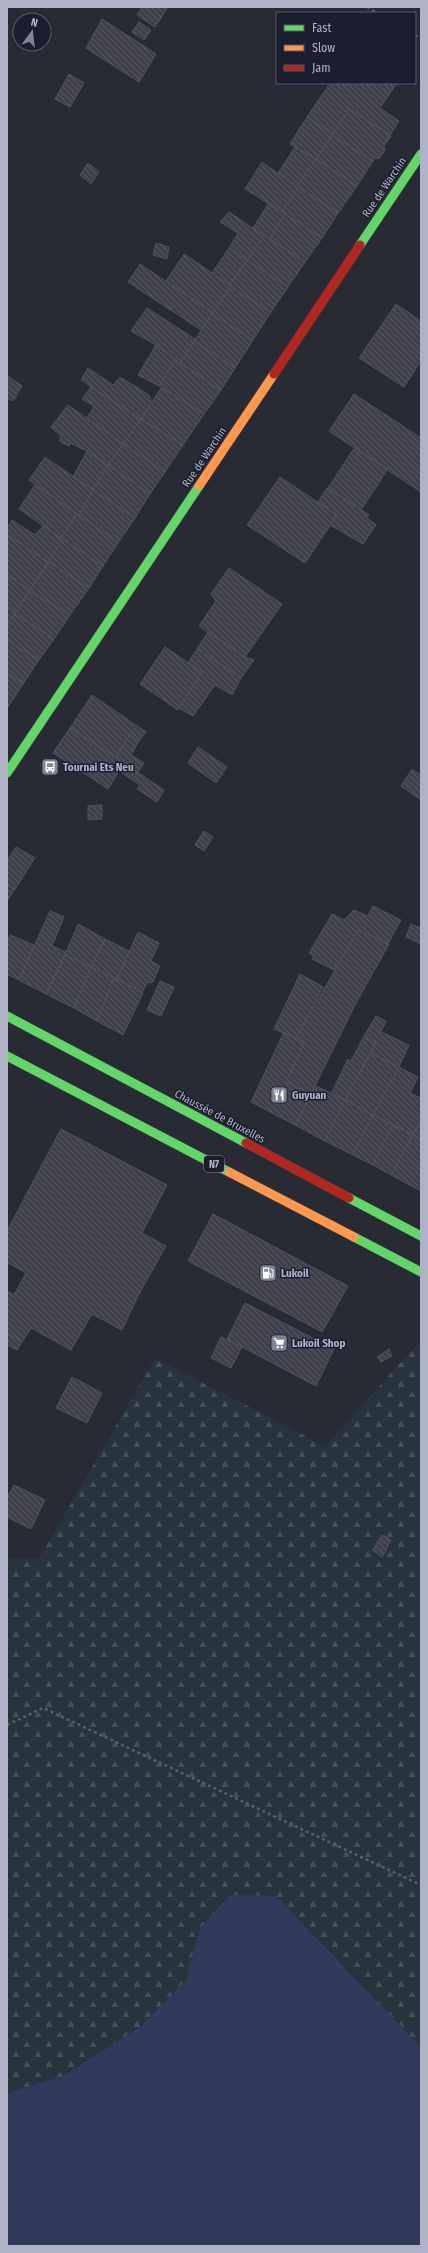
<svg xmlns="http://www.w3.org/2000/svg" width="428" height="2253" viewBox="0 0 428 2253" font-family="'Fira Sans Condensed',sans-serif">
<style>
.forest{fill:url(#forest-firs)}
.water{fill:#32395b}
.building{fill:url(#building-back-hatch);stroke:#4f515c}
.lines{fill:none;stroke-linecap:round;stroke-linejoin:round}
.fast-casing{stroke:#44454d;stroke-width:10}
.slow-casing{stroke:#44454d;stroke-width:10}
.jam-casing{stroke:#44454d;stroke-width:10}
.path{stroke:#5a5d66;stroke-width:2.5;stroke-dasharray:3 3;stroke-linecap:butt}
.fast{stroke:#63d668;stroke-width:9}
.slow{stroke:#ff974d;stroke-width:9}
.jam{stroke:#b3261e;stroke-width:9}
.labels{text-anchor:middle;stroke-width:3;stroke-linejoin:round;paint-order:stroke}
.shield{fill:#1b1e2f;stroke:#838699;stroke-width:1}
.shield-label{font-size:10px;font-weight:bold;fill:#b0b3c6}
.street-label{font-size:11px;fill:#b0b3c6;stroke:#1b1e2f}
.poi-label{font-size:11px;font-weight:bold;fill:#b0b3c6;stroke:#1b1e2f;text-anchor:start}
</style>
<defs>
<pattern id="forest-firs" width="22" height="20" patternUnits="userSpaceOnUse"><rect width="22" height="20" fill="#28343d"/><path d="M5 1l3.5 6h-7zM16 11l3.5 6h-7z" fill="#454f58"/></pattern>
<pattern id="building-back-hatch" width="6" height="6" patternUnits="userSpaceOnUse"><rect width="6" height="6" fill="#3f404a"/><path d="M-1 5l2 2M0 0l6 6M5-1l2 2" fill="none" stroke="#585963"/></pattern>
</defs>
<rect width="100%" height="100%" fill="#282a34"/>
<!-- forest -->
<path class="forest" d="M421,1340V2047L276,1896L200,1928L186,1980L140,2027L63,2076L7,2093V1558L39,1559L155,1358L325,1446Z"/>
<!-- water -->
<path class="water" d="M230,1895L276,1896L421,2047V2246H7V2093L63,2076L140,2027L186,1980L200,1928Z"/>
<!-- building -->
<path class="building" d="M142,7H168L155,27L137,15Z
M102,19L156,54L139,82L86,48Z
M139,22L151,30L144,40L132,32Z
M69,74L84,83L70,107L55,99Z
M330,83H397L380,108L399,121L390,135L349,109L333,134L307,117Z
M349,109L391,136L384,146L385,150L379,159L375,158L373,161L332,135Z
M307,117L333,134L316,159L290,144Z
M332,135L373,161L357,186L316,159Z
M295,147L316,159L297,186L278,173Z
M316,159L357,186L338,213L297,186Z
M262,162L298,188L282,212L245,189Z
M88,163L99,172L91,184L80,175Z
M298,188L338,213L322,238L282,212Z
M269,203L285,214L270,239L253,228Z
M229,212L264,236L247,260L229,248L238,233L220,222Z
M285,214L322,238L305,262L270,239Z
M264,236L305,262L288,287L247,260Z
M156,243L169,247L167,259L153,255Z
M229,248L247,260L230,285L212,273Z
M184,254L230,285V287L213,313L166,281Z
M247,260L288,287L271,312L230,287V285Z
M140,264L213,313L201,330L128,282Z
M230,287L271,312L253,340L212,314Z
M396,304L421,321V361L404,387L359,358Z
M147,308L195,339L180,363L156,345L131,331Z
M212,314L253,340L235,368L194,341Z
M194,341L235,368L221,390L180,363Z
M156,345L175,360L159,386L138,375Z
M175,360L221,390L204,414L159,386Z
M88,368L113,385L120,377L149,395L152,402L141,419L81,380Z
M8,376L22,386L13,401L7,398Z
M91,387L141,419L123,444L87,418L94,406L82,399Z
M161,388L204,414L183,445L141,419Z
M354,394L421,438V492L329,431Z
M68,405L123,444L108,465L87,451L70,443L69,446L59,441L61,436L51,427Z
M141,419L183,445L165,472L123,444Z
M123,444L165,472L150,494L108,465Z
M355,447L388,469L361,510L328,488Z
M87,451L108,465L93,490L73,477Z
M45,457L93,490L79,515L29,480Z
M108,465L150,494L135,518L93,490Z
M280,477L337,515L305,563L247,525Z
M35,485L77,514L61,538L19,509Z
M327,488L369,515L367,518L376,525L363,544L330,525L337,515L318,502Z
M93,490L135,518L118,543L79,515Z
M77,514L118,543L103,566L61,538Z
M12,520L35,535L43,526L63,540L48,562L7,535V528Z
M7,535L48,562L30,590L7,575Z
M63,540L103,566L89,588L49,562Z
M49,562L89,588L70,615L29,591Z
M229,568L282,604L245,657L199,626L216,601L211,594Z
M7,575L30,590L16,612L7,605Z
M29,591L70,615L54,639L15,614Z
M7,605L16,612L7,626Z
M15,614L54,639L39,660L7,640V626Z
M208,632L245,657L254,660L241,678L197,649Z
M7,640L39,660L23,684L7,673Z
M165,647L202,672L178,710L140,684Z
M197,649L241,678L232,695L215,685L193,716L179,708L202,672L188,663Z
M7,673L23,684L8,707H7Z
M92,695L146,732L139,741L130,734L116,757L70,728Z
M70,728L110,754L93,779L53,753Z
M130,734L139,741L131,755L144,763L138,772L116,757Z
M198,747L227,767L216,783L188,763Z
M110,754L164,790L157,802L137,789L140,785L119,771L108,789L93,779Z
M412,769L421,775V800L401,786Z
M102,805V819L88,820V806Z
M204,831L213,837L204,851L195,845Z
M16,847L35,858L15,889L7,885V861Z
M7,885L15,889L7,901Z
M373,906L401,920L388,944L358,930L334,970L312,959L314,956L309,953L332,914L344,920L354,910L368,916Z
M50,911L64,917L52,946L66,952L46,994L19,980Z
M78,924L105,939L91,967L65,955Z
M411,924L421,928V944L406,937Z
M358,930L389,944L356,1003L311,1094L286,1082L304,1043L296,1038Z
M138,932L159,943L151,961L160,966L152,983L148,982L142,992L117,979Z
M10,935L34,945L19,980L7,974V941Z
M105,939L129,951L117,979L91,967Z
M65,955L91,967L74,1008L46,994Z
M91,967L114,978L97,1021L74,1008Z
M300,974L323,987L296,1038L274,1029Z
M114,978L143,993L123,1035L97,1021Z
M160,981L174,987L161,1016L147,1010Z
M376,1016L386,1021L381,1032L409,1045L399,1067L370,1053L376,1043L364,1036Z
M284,1032L304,1043L286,1082L311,1094L295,1125L251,1102Z
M364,1036L376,1043L345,1100L331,1094L348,1059L351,1061Z
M370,1053L399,1067L373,1115L345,1100Z
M399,1067L418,1077L410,1093L421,1098V1120L413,1135L373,1115Z
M316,1086L345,1100L325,1141L295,1125Z
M345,1100L373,1115L353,1155L325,1141Z
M373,1115L393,1125L373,1165L353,1155Z
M421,1120V1139L413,1135Z
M393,1125L413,1135L391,1175L373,1165Z
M61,1129L167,1185L142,1233L166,1246L139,1294L122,1330L92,1314L71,1350L31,1328L22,1342L7,1333V1291L14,1295L26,1273L7,1262V1231Z
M413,1135L421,1139V1191L391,1175Z
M213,1214L348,1286L322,1332L188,1261Z
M245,1303L334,1349L316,1386L227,1339Z
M7,1333L22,1342L17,1350L7,1345Z
M221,1337L242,1347L231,1368L211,1358Z
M389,1349L392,1356L381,1362L377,1357Z
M72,1377L102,1393L87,1423L56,1408Z
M14,1485L45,1500L31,1529L7,1517V1498Z
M382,1535L391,1540L382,1557L373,1550Z"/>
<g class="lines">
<defs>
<path id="fast" d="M360,245L421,154
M7,773L199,486
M7,1016L246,1143
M7,1056L229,1172
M349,1198L421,1236
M354,1237L421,1272"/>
<path id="slow" d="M199,486L274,374
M229,1172L354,1237"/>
<path id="jam" d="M274,374L360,245
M246,1143L349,1198"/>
</defs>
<!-- fast casing -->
<use href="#fast" class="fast-casing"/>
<!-- slow casing -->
<use href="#slow" class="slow-casing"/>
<!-- jam casing -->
<use href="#jam" class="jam-casing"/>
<!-- path -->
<path class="path" d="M367,7L377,13
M415,35L421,39
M7,1725L43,1708L421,1885"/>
<!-- fast -->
<use href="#fast" class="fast"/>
<!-- slow -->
<use href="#slow" class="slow"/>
<!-- jam -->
<use href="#jam" class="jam"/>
</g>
<!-- icons -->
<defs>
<symbol id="bus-square" viewBox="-11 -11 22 22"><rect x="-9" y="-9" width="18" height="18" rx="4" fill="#808393" stroke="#1b1e2f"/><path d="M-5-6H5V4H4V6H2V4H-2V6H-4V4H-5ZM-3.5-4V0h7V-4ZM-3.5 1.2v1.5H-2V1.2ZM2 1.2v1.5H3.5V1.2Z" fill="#fff"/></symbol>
<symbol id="restaurant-square" viewBox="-11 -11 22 22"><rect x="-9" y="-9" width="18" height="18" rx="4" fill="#808393" stroke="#1b1e2f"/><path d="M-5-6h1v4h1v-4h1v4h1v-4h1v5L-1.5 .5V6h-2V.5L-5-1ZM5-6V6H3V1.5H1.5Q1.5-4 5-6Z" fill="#fff"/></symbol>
<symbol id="fuel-square" viewBox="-11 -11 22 22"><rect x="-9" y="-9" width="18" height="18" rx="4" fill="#808393" stroke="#1b1e2f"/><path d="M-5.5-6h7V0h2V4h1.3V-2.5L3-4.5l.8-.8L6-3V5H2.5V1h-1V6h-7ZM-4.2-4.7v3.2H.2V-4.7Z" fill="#fff"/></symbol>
<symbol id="supermarket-square" viewBox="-11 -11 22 22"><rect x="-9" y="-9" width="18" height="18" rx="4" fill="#808393" stroke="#1b1e2f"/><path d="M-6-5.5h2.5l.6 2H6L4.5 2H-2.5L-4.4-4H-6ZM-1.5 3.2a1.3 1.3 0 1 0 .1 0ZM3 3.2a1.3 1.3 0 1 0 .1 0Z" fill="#fff"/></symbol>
</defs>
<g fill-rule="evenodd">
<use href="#bus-square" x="40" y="757" width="20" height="20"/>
<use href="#restaurant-square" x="269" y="1085" width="20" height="20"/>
<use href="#fuel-square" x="258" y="1263" width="20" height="20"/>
<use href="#supermarket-square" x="269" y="1333" width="20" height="20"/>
</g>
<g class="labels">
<!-- shield labels -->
<rect class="shield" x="204" y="1156" width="20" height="16" rx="3"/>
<g class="shield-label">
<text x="214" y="1168">N7</text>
</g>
<!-- street labels -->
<g class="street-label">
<text transform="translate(384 187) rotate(-56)" y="4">Rue de Warchin</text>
<text transform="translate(204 457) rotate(-56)" y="4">Rue de Warchin</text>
<text transform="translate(220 1116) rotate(28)" y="4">Chaussée de Bruxelles</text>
</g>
<!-- poi labels -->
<g class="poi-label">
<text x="63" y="771">Tournai Ets Neu</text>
<text x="292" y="1099">Guyuan</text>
<text x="281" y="1277">Lukoil</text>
<text x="292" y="1347">Lukoil Shop</text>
</g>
</g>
<!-- border -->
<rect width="428" height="2253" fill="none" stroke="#b0b3c6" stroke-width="16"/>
<!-- legend -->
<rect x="276" y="12" width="140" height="72" fill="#1b1e2f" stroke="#575a6b"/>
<rect x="284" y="25" width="20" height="6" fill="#63d668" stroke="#575a6b"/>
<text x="312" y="32" font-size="12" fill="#b0b3c6">Fast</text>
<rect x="284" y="45" width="20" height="6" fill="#ff974d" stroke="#575a6b"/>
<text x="312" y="52" font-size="12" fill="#b0b3c6">Slow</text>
<rect x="284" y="65" width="20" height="6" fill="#b3261e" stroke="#575a6b"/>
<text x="312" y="72" font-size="12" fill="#b0b3c6">Jam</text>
<!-- north arrow -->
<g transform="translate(32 32) rotate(15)"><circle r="19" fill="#1b1e2f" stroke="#575a6b"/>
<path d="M0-3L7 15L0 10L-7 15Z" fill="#808393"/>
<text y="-6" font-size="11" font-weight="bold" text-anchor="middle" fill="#b0b3c6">N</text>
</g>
</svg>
